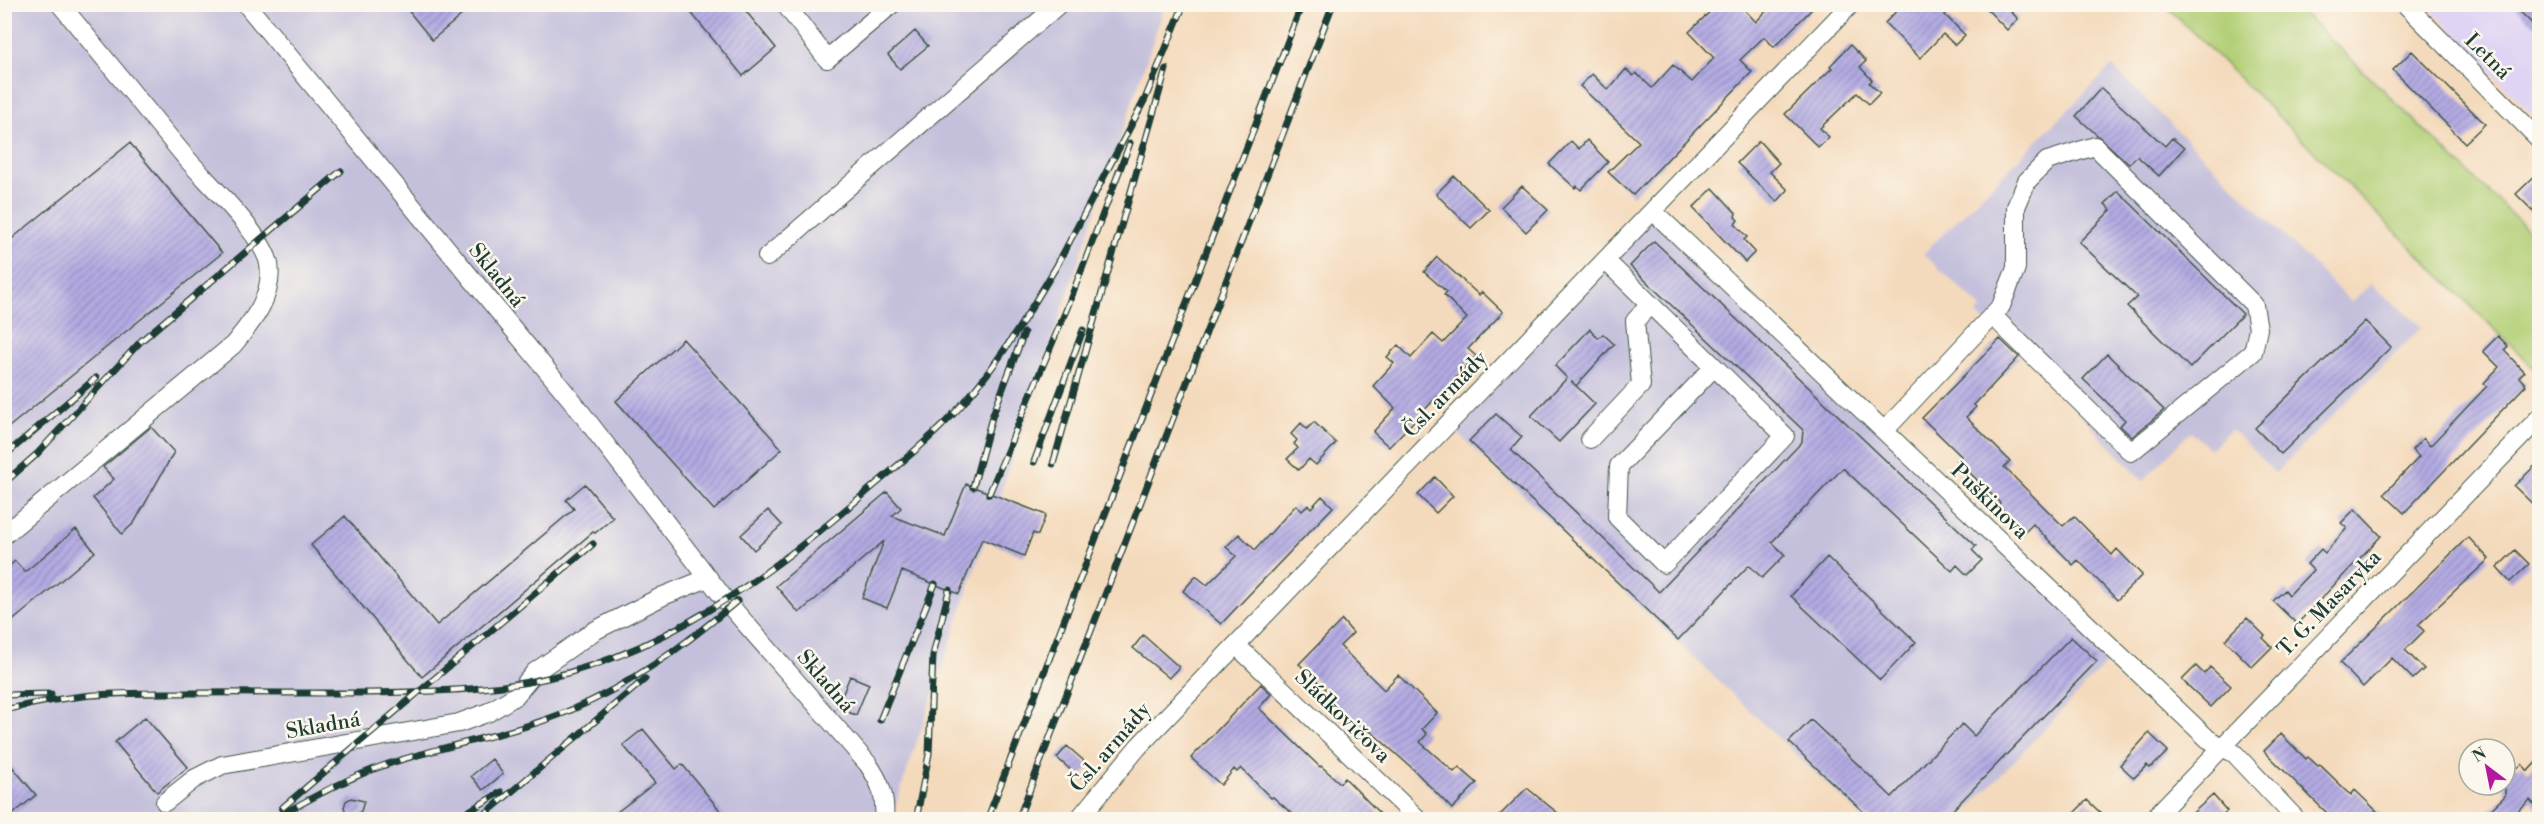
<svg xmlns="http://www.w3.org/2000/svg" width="2544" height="824" viewBox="0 0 2544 824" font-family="'Libre Bodoni',serif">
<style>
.built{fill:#e0d4f4}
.industrial{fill:#c4c0db}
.garden{fill:#b2cf76;stroke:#688655;stroke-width:1.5}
.building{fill:url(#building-hatch)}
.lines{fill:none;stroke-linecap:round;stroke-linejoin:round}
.minor-casing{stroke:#3f5548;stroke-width:20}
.minor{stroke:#fff;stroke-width:18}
.rail-casing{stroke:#1f3d34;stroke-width:7}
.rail{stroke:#fbf7ec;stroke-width:4.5;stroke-dasharray:14;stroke-linecap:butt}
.labels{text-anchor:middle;stroke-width:5;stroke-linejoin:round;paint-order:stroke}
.street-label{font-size:21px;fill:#1f3d34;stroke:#fbf7ec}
</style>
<defs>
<pattern id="building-hatch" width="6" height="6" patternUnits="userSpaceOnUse" patternTransform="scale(1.5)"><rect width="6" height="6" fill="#b3abe3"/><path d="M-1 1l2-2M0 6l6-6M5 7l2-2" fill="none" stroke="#918cb9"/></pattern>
</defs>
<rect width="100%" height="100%" fill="#fbf7ec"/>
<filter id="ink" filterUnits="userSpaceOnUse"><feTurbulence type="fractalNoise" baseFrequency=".0167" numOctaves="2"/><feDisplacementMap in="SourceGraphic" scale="12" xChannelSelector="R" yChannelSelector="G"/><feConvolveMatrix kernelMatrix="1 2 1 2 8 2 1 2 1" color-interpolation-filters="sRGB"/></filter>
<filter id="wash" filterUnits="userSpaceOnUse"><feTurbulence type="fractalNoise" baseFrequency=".008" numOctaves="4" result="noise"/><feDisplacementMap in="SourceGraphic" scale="24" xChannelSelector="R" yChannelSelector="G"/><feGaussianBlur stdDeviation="1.35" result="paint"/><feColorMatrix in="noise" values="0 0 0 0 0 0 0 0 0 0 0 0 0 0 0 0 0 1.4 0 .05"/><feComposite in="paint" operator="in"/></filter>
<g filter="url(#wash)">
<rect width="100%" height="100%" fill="#f4dabc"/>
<!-- built -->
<path class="built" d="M2427,5H2539V121L2519,101Z"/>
<!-- industrial -->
<path class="industrial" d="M5,5H1165L891,819L5,820Z
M2112,66L2351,302L2371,284L2422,327L2275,473L2231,429L2210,449L2191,431L2143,481L1996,325L1985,322L1977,314L1982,308L1923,254Z
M1654,212L2116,653L1959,819H1864L1448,424Z"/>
<!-- garden -->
<path class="garden" d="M2165,5H2295L2539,241V373Z"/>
<g id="blocks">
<!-- building -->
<path class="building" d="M403,4H475L432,40Z
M684,4H740L776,48L743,76Z
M1718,4H1739L1756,22L1773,4H1817L1774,47L1764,37L1740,60L1752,72L1633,195L1608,172L1639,142L1580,86L1592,74L1608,90L1626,69L1633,76L1636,73L1652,88L1673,65L1692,82L1714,58L1689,32Z
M1903,4H1956L1945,15L1965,35L1955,45L1943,34L1920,58L1885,23Z
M1982,4H2004L2018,19L2007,30Z
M2512,4H2540V31Z
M915,31L928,46L900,69L888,55Z
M1850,45L1866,61L1860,67L1872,80L1869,83L1880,93L1869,104L1857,93L1820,128L1829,137L1818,147L1785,114L1832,68L1830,66Z
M2412,51L2485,124L2465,143L2393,70Z
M2101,88L2165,146L2172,138L2184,148L2159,176L2137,156L2129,164L2076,116Z
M1587,140L1608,162L1581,190L1577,186L1575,188L1549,164L1571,141L1579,149Z
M1759,141L1779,163L1770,172L1788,190L1777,202L1737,163Z
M130,143L222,253L4,431V245Z
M2540,171V218L2516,194Z
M1454,176L1489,210L1471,228L1436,194Z
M1522,186L1548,210L1526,232L1501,207Z
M1713,188L1736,213L1735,217L1738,220L1735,224L1747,237L1744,240L1755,252L1745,262L1693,208Z
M2118,191L2243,314L2190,368L2127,306L2137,297L2079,242L2111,210L2105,204Z
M1654,241L1976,546L1972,550L1982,560L1967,575L1957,565L1952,571L1843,468L1772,542L1785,555L1762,578L1749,565L1678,640L1469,441L1496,414L1522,437L1511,450L1659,592L1802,442L1803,430L1630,266Z
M1437,257L1479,295L1482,292L1503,312L1468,349L1476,356L1389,447L1373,432L1395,408L1373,386L1394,363L1387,357L1398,345L1411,358L1433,334L1443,343L1467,318L1444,295L1447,292L1424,272Z
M2365,321L2391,347L2281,454L2255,428Z
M1590,329L1598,338L1603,334L1614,344L1576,386L1571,381L1595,404L1559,442L1531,416L1567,378L1555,366Z
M2498,336L2508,346L2504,350L2524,372L2519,377L2526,385L2404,513L2384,494L2419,457L2412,450L2423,438L2430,446L2487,386L2484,383L2499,367L2483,351Z
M683,339L782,449L714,510L616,401Z
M2000,339L2019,357L1974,405L1976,407L1966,417L2010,461L2004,467L2063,526L2074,516L2112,555L2117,549L2142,575L2117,600L2078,560L2073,565L2033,524L2023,534L2008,519L2010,517L1998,505L2000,503L1957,460L1961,456L1922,418Z
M2107,354L2164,410L2132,437L2120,426L2125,420L2083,379Z
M1314,422L1336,443L1316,465L1309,459L1299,470L1287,459L1298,448L1294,444L1297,440L1291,434L1301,423L1307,429Z
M151,427L174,452L134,523L122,534L93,498L114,479L103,467Z
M2540,461V511L2514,486Z
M1435,477L1453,496L1436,513L1418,495Z
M585,484L613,518L595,533L593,532L422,677L311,545L345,516L437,625L574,509L566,500Z
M966,484L1046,515L1038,535L1033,533L1024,556L982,539L959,594L902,571L887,608L862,598L884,541L799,613L776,586L887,492L901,508L892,516L945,536Z
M1322,496L1333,507L1221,624L1183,591L1196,576L1207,585L1236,556L1226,547L1239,534L1255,550L1296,505L1302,511L1308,505L1311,508Z
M2355,509L2381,536L2297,624L2273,601L2285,590L2289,595L2313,570L2307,564L2321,549L2325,553L2347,528L2341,523Z
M768,510L782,525L754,550L741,535Z
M76,529L95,552L4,628V570L15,561L25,572Z
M2468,537L2489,559L2418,625L2424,631L2405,650L2424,669L2413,679L2392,658L2363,687L2340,663Z
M2515,550L2529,564L2510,582L2497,568Z
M1827,557L1916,642L1880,680L1791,596Z
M2247,618L2265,636L2263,638L2272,647L2252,667L2225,640Z
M1342,620L1353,633L1340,646L1384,690L1398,675L1437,713L1422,729L1427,734L1420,742L1454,772L1459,767L1477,783L1452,809L1412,768L1368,729L1363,734L1336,710L1324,699L1330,693L1299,664Z
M1143,635L1179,667L1169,678L1133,648Z
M2071,637L2097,661L1944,819H1871L1789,742L1811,720L1892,797L1962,724L1974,736Z
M2196,666L2204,674L2210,667L2231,686L2211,707L2182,680Z
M850,676L869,684L856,715L837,708Z
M1261,684L1271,694L1259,708L1320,767L1321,766L1340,783L1345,778L1385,819H1298L1273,797L1271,798L1241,768L1237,772L1234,769L1221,785L1191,758Z
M145,717L188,767L157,792L115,742Z
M643,729L676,769L682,764L727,819H608L655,783L623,745Z
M2149,733L2168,751L2154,765L2149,768L2147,765L2134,778L2120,765Z
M2281,734L2306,759L2308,757L2318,766L2320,765L2351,795L2355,790L2385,819H2333L2264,751Z
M1067,746L1090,766L1080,778L1057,758Z
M2505,755L2518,768L2522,764L2528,771L2540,758V810L2530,800L2509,819H2481L2505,796Z
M4,757L36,795L7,819H4Z
M492,759L503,774L483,790L471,776Z
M1527,788L1565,819H1496Z
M2213,795L2227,811L2217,819H2186Z
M351,798L364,801L361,811L354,816L346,813L344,807L346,801Z
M2087,800L2107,819H2068Z"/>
</g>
</g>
<g filter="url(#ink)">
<use href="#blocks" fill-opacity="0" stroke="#3f5548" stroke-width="1.5"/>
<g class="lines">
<defs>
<path id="minor" d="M246,4L573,402L726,601L868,764C881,783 886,797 884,820
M785,4L827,59L892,4
M2405,4L2540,140
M1654,212L2208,739L2235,754L2297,820
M767,257L1059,4
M1606,261L1785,436L1664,564L1617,517L1619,466L1714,367
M1884,431L2001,306L2016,268V207L2027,181L2047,161L2095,146L2254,305L2258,329L2253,352L2131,452L1993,316
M1590,439L1641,385L1635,321L1650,304
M4,535L233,345C252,322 274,296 269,264C264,236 208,183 188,160C145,109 103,56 60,4
M1236,645L1419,820
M165,802L194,779L222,765L459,723L489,712L515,696L535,672L594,631L663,596L708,578
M1078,820L1138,747L1851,4
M2152,820L2540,417"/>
</defs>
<!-- minor casing -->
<use href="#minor" class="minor-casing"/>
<!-- minor -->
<use href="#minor" class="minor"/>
<defs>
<path id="rail" d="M1055,269L1145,99L1184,4
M4,456L96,378
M1034,462L1083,330
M1053,464L1166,69
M4,483L37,454L141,341L341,171
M973,487L992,417L1024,333
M989,494L1067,308L1130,143
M4,695L51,694
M4,710C31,704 57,699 83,696C121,692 161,693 200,693C293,692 388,696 482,688C632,677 753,589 863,495C899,464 936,435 967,399C1003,357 1031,309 1059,262
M880,720L935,584
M282,808L593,544
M273,820C310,798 347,778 388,764C448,744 512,735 571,710C633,684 686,644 737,601
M454,820L501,792
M478,820L645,679
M916,820L929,754L933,655L949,590
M987,820L1302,4
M1018,820L1333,4"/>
</defs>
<!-- rail casing -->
<use href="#rail" class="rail-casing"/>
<!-- rail -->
<use href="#rail" class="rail"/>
</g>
</g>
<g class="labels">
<!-- street labels -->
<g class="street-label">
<text transform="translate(2488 56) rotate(45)" y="7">Letná</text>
<text transform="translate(497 275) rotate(51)" y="7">Skladná</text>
<text transform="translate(1445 394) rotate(-46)" y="7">Čsl. armády</text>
<text transform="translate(1990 501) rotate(44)" y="7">Puškinova</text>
<text transform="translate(2329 603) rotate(-46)" y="7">T. G. Masaryka</text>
<text transform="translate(826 681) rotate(49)" y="7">Skladná</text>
<text transform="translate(1343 716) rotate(44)" y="7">Sládkovičova</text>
<text transform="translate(323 725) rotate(-10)" y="7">Skladná</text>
<text transform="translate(1110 747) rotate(-49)" y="7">Čsl. armády</text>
</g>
</g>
<!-- margin -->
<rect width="2544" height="824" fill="none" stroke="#fbf7ec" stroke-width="24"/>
<!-- north arrow -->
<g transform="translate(2487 767) rotate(328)"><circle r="28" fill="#fbf7ec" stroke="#a3ada2" stroke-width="1.5"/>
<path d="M0-4.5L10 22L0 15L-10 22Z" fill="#b5179e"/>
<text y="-9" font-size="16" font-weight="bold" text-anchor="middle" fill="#1f3d34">N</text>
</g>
</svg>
